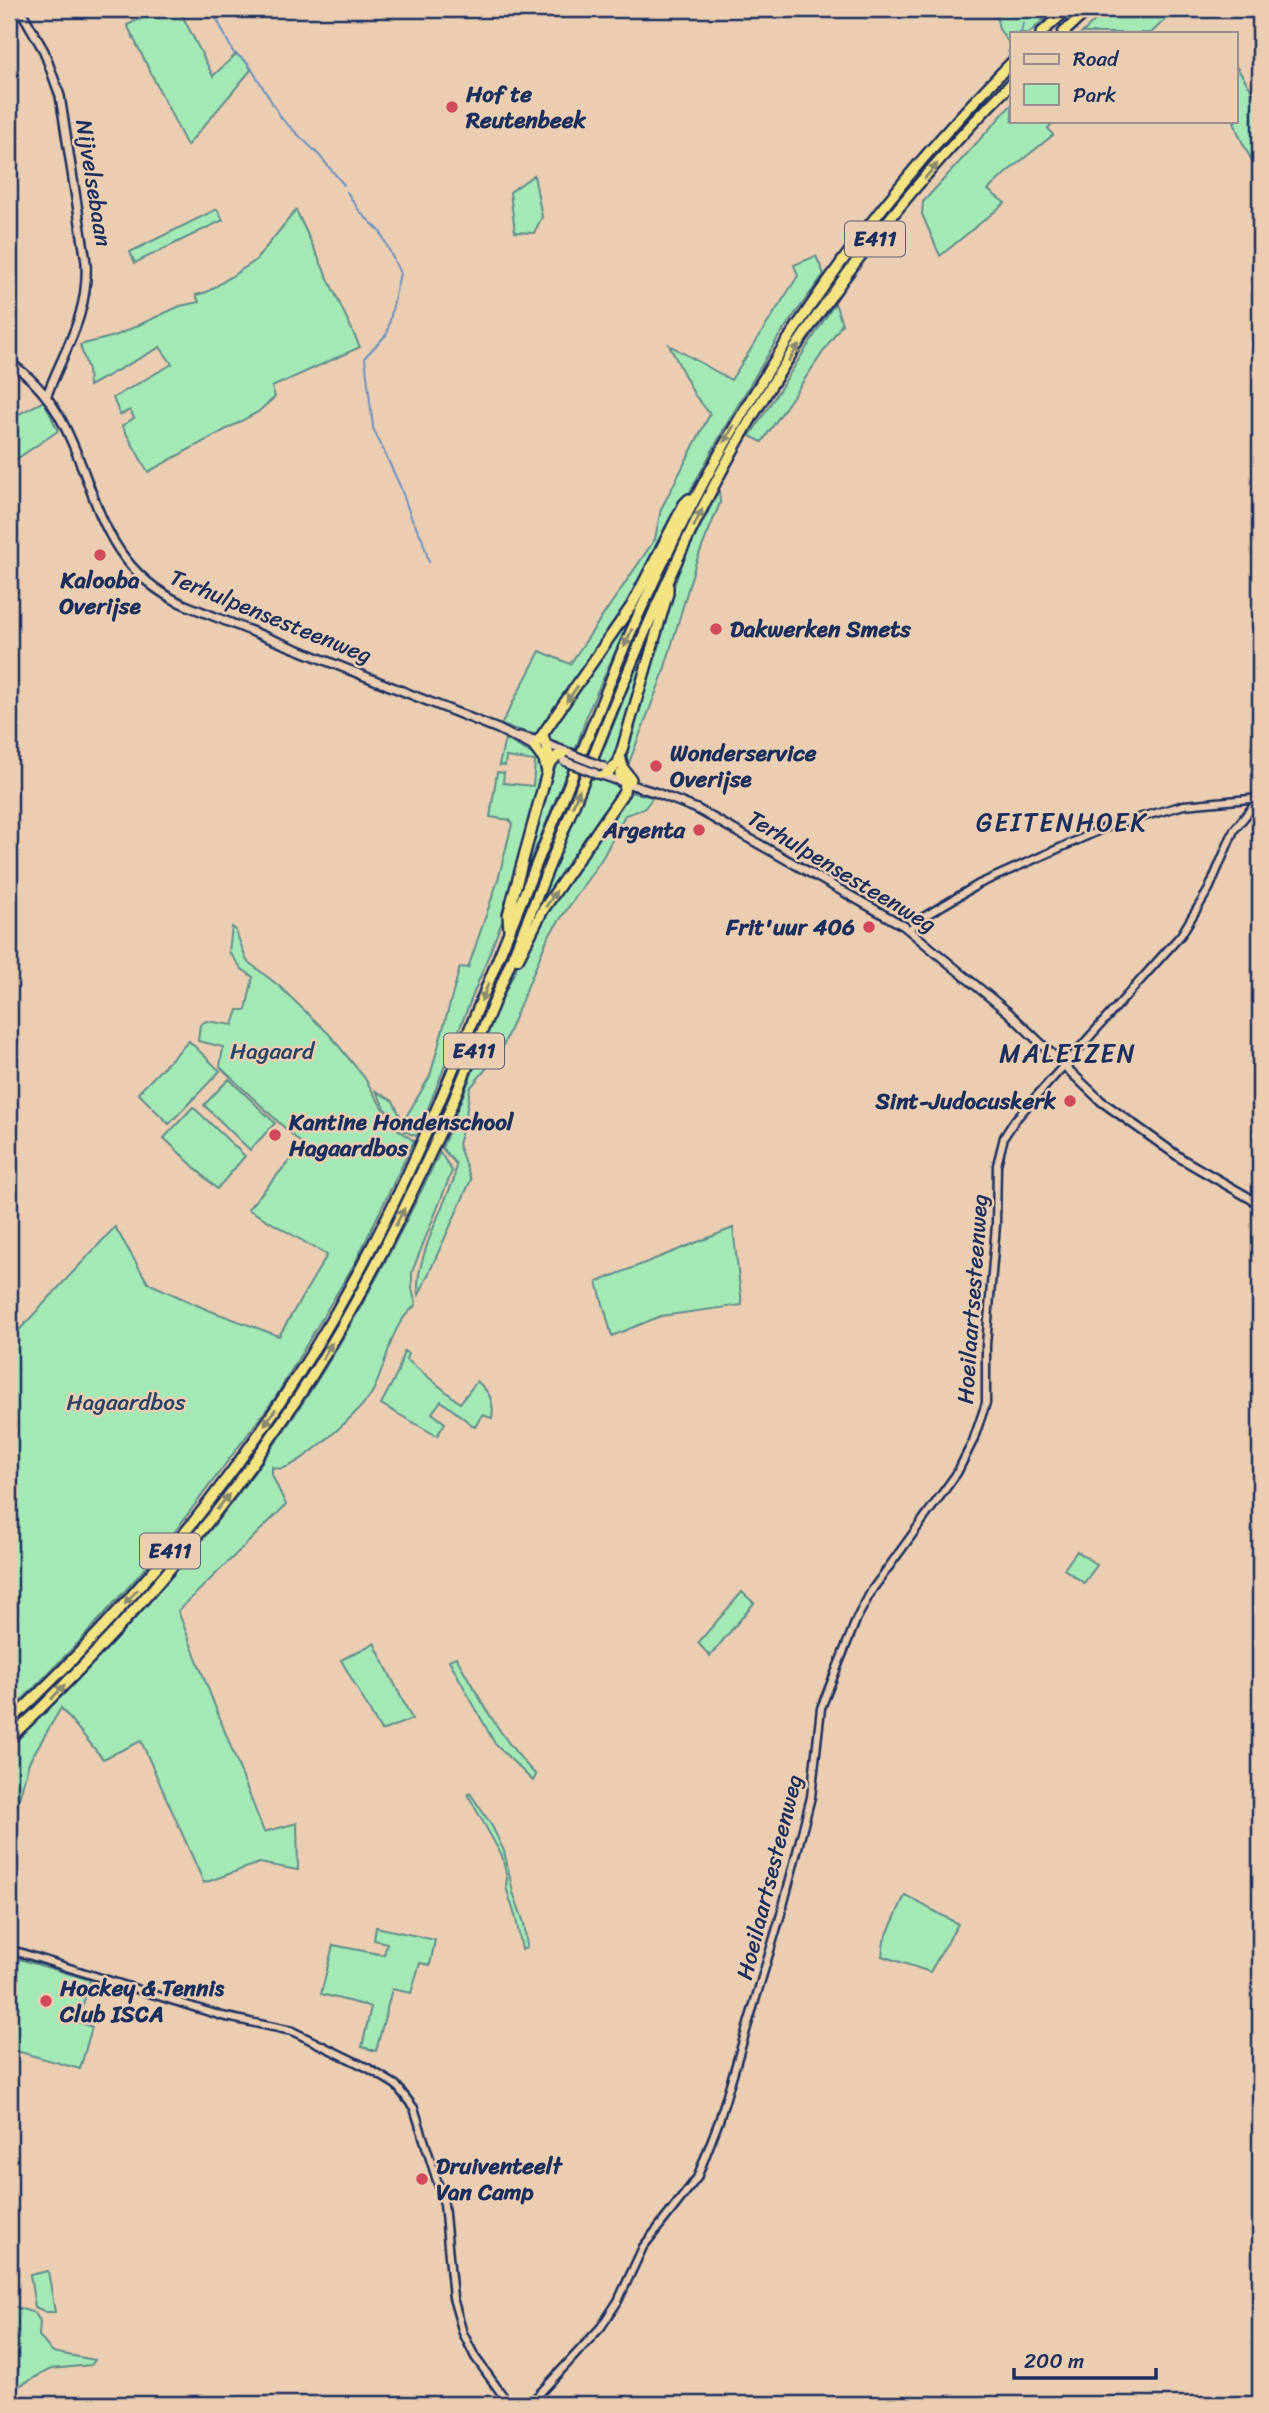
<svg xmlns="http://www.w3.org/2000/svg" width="1269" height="2413" viewBox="0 0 1269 2413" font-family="Sriracha,sans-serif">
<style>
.green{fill:#a4e9b5;stroke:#608c8a;stroke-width:2}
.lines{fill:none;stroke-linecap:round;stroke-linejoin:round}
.stream{stroke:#6c90be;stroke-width:2}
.tertiary-casing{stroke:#1b2f5e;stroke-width:11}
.secondary-casing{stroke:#1b2f5e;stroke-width:12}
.motorway-casing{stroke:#1b2f5e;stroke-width:14}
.tertiary{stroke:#ebceb2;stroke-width:6}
.secondary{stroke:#ebceb2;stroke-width:7}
.motorway{stroke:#f4e382;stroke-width:9}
.secondary-bridge-casing{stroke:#1b2f5e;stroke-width:12;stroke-linecap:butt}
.secondary-bridge{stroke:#ebceb2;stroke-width:7}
.oneway{fill:#888970}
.poi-dot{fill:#d1495b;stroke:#ebceb2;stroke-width:2.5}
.labels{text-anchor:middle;stroke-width:5;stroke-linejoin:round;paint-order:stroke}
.shield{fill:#ebceb2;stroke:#595f77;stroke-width:2}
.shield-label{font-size:21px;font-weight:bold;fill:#1b2f5e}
.poi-label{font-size:23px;font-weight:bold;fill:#1b2f5e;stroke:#ebceb2;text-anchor:start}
.street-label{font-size:23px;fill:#1b2f5e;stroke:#ebceb2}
.park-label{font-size:23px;fill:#294267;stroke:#ebceb2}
.quarter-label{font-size:26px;letter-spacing:2px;fill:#1b2f5e;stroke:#ebceb2}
</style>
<rect width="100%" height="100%" fill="#ebceb2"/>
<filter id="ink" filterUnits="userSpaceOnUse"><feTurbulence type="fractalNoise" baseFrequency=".0143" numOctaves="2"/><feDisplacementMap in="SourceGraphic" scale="14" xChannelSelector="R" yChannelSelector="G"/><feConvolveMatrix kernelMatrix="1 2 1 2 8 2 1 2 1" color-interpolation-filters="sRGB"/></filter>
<g filter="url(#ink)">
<!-- green -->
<path class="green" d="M140,9H179L213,76L236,54L248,63L251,70L187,146L127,25L143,18Z
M995,9H1055L1029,33H1012V47L999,29Z
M1107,9H1181L1172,13L1151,33H1082Z
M1236,66L1260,103V177C1252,158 1239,141 1234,121H1236Z
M1012,104V121H1055L1048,128L1053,135L1007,172L988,190L1005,203L940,256L922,214L923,202Z
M534,175L542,217L534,233L515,232L510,192Z
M217,209L223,220L135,263L130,252Z
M296,210L360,347L272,387L275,397L258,412L148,472L122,426L134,418L130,410L120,415L113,398L172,364L160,347L89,386L88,370L80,345L115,336L180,306L199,302L196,295L207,292L255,261Z
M816,256L824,274L779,336L725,427L634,595L542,732L537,735L501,725L540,651L570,664L655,539L661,509L710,414L694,394L669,345L731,380L798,276L794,265Z
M835,303L842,324L762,442L750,436Z
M44,401L58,431L9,464V419Z
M719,491L720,503L696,562L663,674L627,768L623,760L669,599L685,556Z
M623,624L627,626L588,712L575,751L546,739Z
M652,629L621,746L612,766L599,760Z
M505,739L532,754L540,763L543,762V768L505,914L417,1136C393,1130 387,1111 376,1091L393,1101L403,1122L430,1076L460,967L468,968L498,880L512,824L510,820L490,817L497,772L504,773L503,783L533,786L535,761L506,757L505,766L499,765Z
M553,761L569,767L522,882L520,881Z
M592,776L621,788L619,794L541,910L538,909Z
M629,792L653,797L644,809L625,815L603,857L548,937L501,1051L470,1088L465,1121L458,1144L471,1180L419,1295C412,1269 443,1206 454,1179L456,1164L442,1148L503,996L533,933Z
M232,927L235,929L247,961L279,986L329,1034L364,1077L393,1126L414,1141L356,1261L275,1398L158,1554L79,1642L9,1713V1341L115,1227L148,1283L208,1310L279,1336L327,1255L248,1209L303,1145L220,1067L223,1047L198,1041L200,1025L206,1021L233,1025L238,1010H246L253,977L242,969L229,952Z
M189,1041L220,1071L169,1124L138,1093Z
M229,1079L275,1123L250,1150L204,1105Z
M193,1107L245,1156L217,1189L164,1138Z
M440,1152L452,1171L412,1272V1289L416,1305C388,1327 389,1361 373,1391C363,1409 303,1464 283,1468C280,1469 275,1468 272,1467V1475L286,1505L178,1611L264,1832L297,1823L298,1870L259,1863L204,1883L141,1741L103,1759L61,1708L29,1762L9,1835V1748C120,1642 222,1527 306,1398C357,1320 400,1236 440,1152Z
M733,1228L742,1305L661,1316L612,1336L597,1282Z
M404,1351L408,1354L406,1359L460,1403L477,1381C489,1392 495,1401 492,1418L482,1415L475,1427L441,1401L432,1413L445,1423L437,1436L381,1404L397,1374Z
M1077,1551L1097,1565L1084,1583L1064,1569Z
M742,1592L754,1603L710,1656L698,1643Z
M374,1643L412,1719L381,1731L341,1660Z
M456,1657C480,1699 502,1741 536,1775L533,1781L495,1744L449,1660Z
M470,1793L492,1826L504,1851L513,1892L524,1923L527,1947L522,1950L516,1919L506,1887L507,1878L502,1856L468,1795Z
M905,1895L958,1924L930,1972L882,1956L884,1941Z
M376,1927L435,1940L430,1965L420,1963L411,1993L392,1989L376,2051L362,2047L371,2007L321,1994L333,1945L384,1955L387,1943L374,1940Z
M9,1956L90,1980L78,2022L92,2027L80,2069L9,2049Z
M48,2271L55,2312H46L35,2307L30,2275Z
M9,2305L35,2313L40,2321L39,2336L52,2352L95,2360L91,2365L51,2369L9,2391Z"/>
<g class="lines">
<!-- stream -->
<path class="stream" d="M212,9L233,52L248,63L282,119L318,154L344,185
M1021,33L1023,23
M1008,52L1012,47
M347,192L360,212L380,231L400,273L387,334L365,357L373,428L400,486L411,517L422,538L429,562"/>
<defs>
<path id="tertiary" d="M909,930L920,919L979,884L1107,827L1184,805L1260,798
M9,1949L222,2016L292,2031L368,2068L396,2085L414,2108L438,2184L444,2204L453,2298L463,2333L475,2357L509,2404
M530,2404L601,2327L618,2301L643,2247L697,2178L719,2121L781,1914L811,1797L821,1708L857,1618L872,1590L957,1473L973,1441L986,1403V1345L996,1225L997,1165L1004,1137L1015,1120L1181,935L1209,889L1234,830L1255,804V799"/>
<path id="secondary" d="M20,9L44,51L60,96L86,262C89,315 65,348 47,395
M9,362C106,426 69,552 183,604L498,729L538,749
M519,736L538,741L570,753
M598,774L657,793L697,809L904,926L1009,1013L1101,1101L1182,1159L1260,1204"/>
<path id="motorway" d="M1041,33L1068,9
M1063,33L1089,9
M543,735L549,755
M538,741L632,605L684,504L689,499
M534,747L544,760L547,772
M620,755L623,768L631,779
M595,773L609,772L618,763L668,593V586
M509,930L508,915L549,765L557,756L571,754
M518,959L543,910L624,792L625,784L620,774
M9,1722C153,1587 278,1427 369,1252C420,1156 459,1055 500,954C541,853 582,753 622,652C719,428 840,236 1012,62
M9,1739C124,1630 228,1509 313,1374C363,1295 404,1211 443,1126C479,1039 515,952 550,864C600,741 647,617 707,499C784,348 892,202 1012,83"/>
</defs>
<!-- tertiary casing -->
<use href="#tertiary" class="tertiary-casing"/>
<!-- secondary casing -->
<use href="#secondary" class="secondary-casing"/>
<!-- motorway casing -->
<use href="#motorway" class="motorway-casing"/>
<!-- tertiary -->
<use href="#tertiary" class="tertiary"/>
<!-- secondary -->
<use href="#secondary" class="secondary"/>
<!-- motorway -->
<use href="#motorway" class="motorway"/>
<defs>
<path id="secondary-bridge" d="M571,754L604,767
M564,761L595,773"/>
</defs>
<!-- secondary-bridge casing -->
<use href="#secondary-bridge" class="secondary-bridge-casing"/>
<!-- secondary-bridge -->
<use href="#secondary-bridge" class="secondary-bridge"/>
</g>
<!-- one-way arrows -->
<defs><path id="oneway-solid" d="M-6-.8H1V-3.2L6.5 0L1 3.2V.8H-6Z" transform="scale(1.75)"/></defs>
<g class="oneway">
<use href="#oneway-solid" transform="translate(931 171) rotate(-50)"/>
<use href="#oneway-solid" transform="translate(794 353) rotate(-57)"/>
<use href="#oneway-solid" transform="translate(729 434) rotate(120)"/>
<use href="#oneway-solid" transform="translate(698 518) rotate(-64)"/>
<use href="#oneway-solid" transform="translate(628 638) rotate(114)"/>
<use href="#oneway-solid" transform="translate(572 694) rotate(125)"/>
<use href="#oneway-solid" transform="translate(576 798) rotate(-68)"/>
<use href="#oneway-solid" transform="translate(551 899) rotate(-57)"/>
<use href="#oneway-solid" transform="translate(485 992) rotate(112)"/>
<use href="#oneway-solid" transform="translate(400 1217) rotate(-63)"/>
<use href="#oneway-solid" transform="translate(327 1351) rotate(-59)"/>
<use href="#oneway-solid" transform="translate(270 1417) rotate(125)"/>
<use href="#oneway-solid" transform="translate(223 1502) rotate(-52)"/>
<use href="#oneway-solid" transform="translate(131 1597) rotate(131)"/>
<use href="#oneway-solid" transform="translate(58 1692) rotate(-46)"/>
</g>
</g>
<!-- markers -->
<g class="poi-dot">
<circle cx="452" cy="107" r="7"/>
<circle cx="100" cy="555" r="7"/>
<circle cx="716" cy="629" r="7"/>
<circle cx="656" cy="766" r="7"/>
<circle cx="699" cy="830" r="7"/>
<circle cx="869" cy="927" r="7"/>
<circle cx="1070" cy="1101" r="7"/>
<circle cx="275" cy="1135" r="7"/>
<circle cx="46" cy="2001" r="7"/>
<circle cx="422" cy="2179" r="7"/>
</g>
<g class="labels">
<!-- shield labels -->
<g class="shield">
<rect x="845" y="221.5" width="60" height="35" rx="5"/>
<rect x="444" y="1033.5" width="60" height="35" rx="5"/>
<rect x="140" y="1533.5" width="60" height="35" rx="5"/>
</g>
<g class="shield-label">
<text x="875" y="246">E411</text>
<text x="474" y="1058">E411</text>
<text x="170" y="1558">E411</text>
</g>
<!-- poi labels -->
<g class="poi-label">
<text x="466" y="102">Hof te<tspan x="466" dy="26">Reutenbeek</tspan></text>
<text x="100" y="588" text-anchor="middle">Kalooba<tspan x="100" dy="26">Overijse</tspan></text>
<text x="730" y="637">Dakwerken Smets</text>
<text x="670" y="761">Wonderservice<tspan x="670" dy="26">Overijse</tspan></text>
<text x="685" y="838" text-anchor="end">Argenta</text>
<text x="855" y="935" text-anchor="end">Frit'uur 406</text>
<text x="1056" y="1109" text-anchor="end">Sint-Judocuskerk</text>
<text x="289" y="1130">Kantine Hondenschool<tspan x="289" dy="26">Hagaardbos</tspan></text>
<text x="60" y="1996">Hockey &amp; Tennis<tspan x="60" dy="26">Club ISCA</tspan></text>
<text x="436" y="2174">Druiventeelt<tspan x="436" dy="26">Van Camp</tspan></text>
</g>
<!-- street labels -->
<g class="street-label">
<text transform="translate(94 183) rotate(81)" y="8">Nijvelsebaan</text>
<text transform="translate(271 616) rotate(22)" y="8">Terhulpensesteenweg</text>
<text transform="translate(842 871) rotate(31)" y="8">Terhulpensesteenweg</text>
<text transform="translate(972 1299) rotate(-86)" y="8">Hoeilaartsesteenweg</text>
<text transform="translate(769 1877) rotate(-76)" y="8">Hoeilaartsesteenweg</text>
</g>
<!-- park labels -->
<g class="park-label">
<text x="272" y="1059">Hagaard</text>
<text x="126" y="1410">Hagaardbos</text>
</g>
<!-- quarter labels -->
<g class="quarter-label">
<text x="1062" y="831">GEITENHOEK</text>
<text x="1068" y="1062">MALEIZEN</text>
</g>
</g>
<!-- margin -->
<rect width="1269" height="2413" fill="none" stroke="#ebceb2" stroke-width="35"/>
<rect x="18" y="18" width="1234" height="2378" fill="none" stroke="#1b2f5e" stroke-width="2.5" filter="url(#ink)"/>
<!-- legend -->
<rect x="1010" y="32" width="228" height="91" fill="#ebceb2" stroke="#988e90" stroke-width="2"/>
<rect x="1024" y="54" width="35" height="10" fill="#ebceb2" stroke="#988e90" stroke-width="2"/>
<text x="1073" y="66" font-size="21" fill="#1b2f5e">Road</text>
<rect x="1024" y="84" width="35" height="21" fill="#a4e9b5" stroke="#988e90" stroke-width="2"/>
<text x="1073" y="102" font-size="21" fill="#1b2f5e">Park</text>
<!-- scale -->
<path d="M1014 2368v10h142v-10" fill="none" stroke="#1b2f5e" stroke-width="3.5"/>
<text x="1024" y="2368" font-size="21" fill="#1b2f5e" stroke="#ebceb2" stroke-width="5" paint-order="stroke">200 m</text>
</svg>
